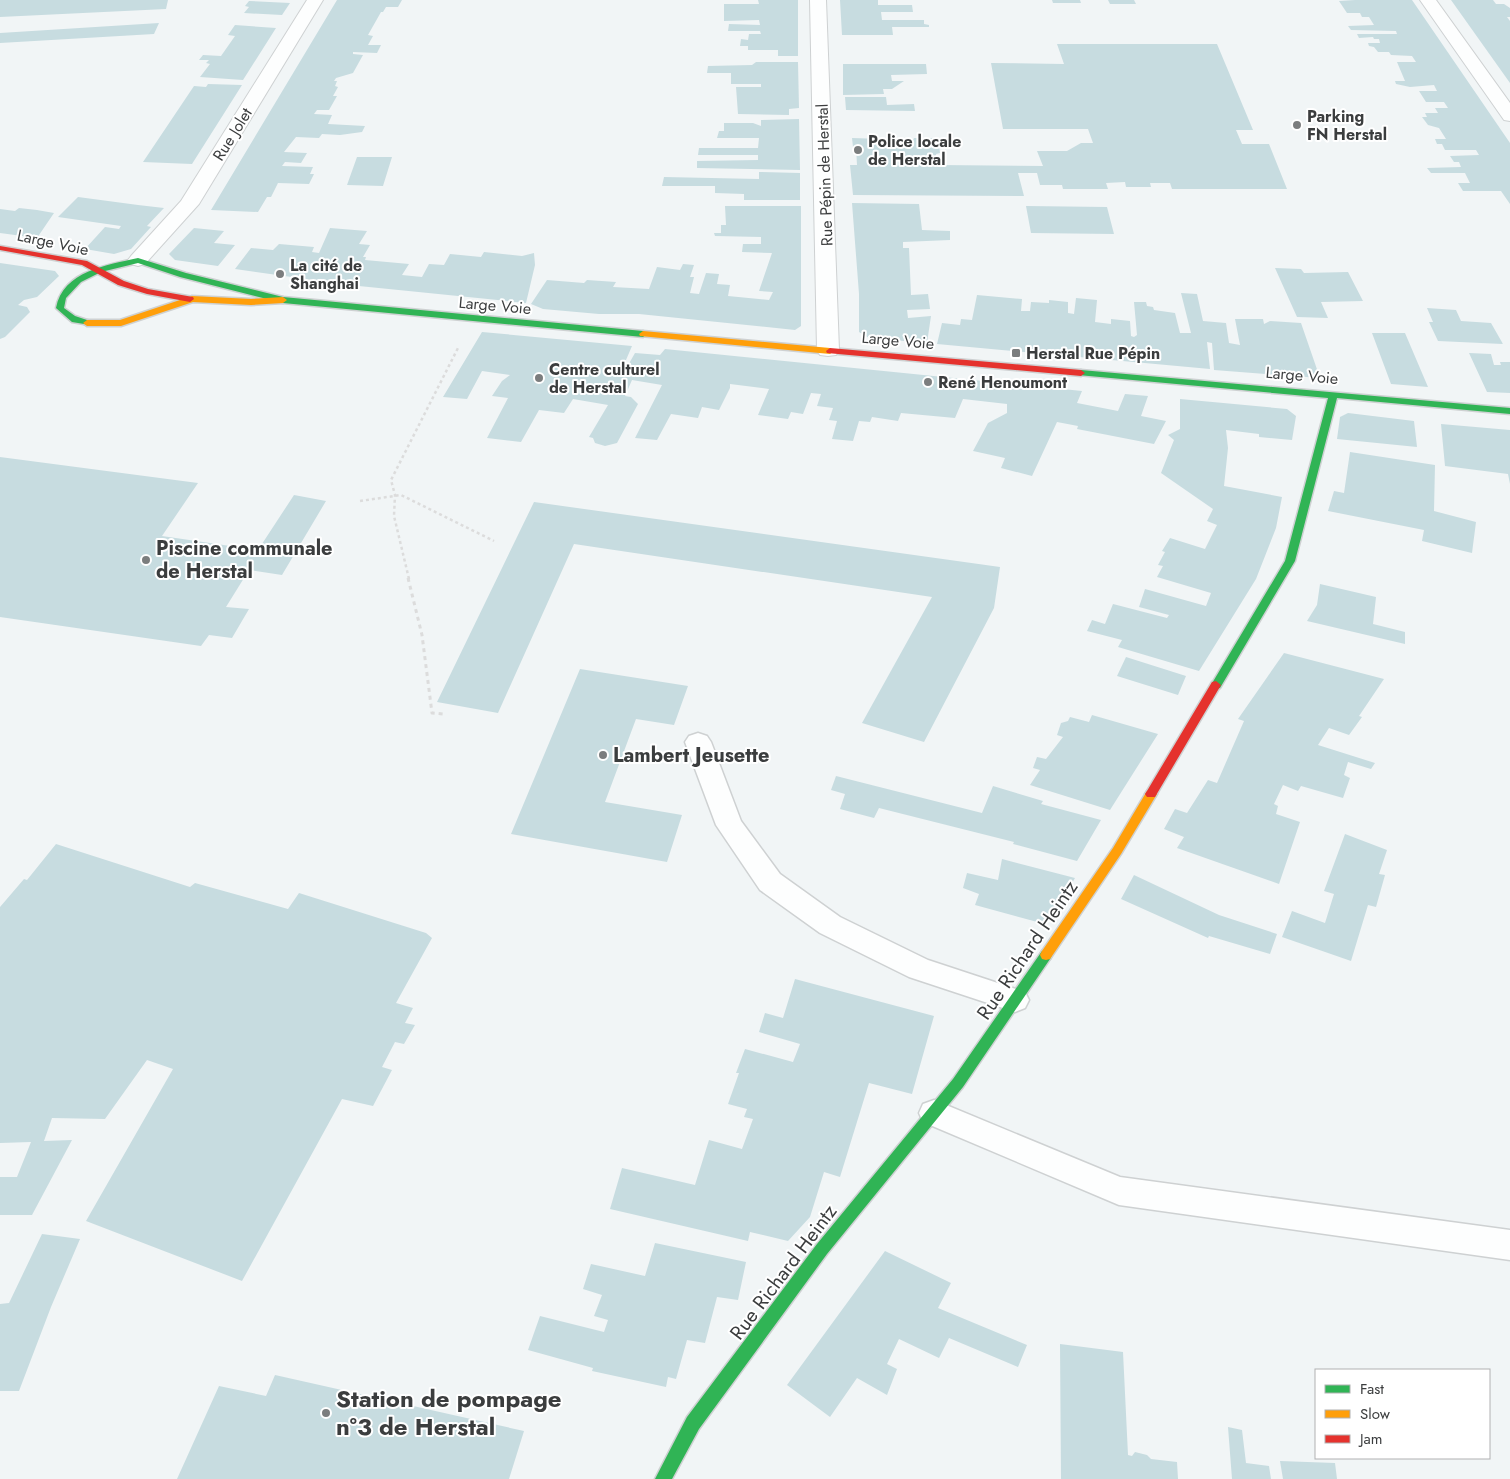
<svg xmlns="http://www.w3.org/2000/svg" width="1510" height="1479" viewBox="0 0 1510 1479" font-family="Jost,sans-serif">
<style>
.building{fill:#c7dce0}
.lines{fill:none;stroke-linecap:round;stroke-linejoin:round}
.lane-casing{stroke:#ced1d2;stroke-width:3}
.street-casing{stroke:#ced1d2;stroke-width:2}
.fast-casing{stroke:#ced1d2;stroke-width:3}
.slow-casing{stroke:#ced1d2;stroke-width:3}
.jam-casing{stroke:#ced1d2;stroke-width:3}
.path-far1{stroke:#dcdcdc;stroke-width:2.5;stroke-dasharray:3 3;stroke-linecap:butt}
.path{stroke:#dcdcdc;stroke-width:3;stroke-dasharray:4 4;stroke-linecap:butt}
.lane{fill:#fdfefe;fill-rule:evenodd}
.street{fill:#fdfefe;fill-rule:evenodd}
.fast{fill:#30b455;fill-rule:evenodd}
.slow{fill:#ff9f0a;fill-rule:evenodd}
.jam{fill:#e5322d;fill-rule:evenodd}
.poi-dot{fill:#7b7d7e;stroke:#fff;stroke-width:2}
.labels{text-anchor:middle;stroke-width:4;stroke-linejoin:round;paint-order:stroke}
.far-poi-label{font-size:16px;font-weight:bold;fill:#3b3d3e;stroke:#fff;text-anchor:start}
.far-street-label{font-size:16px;fill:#3b3d3e;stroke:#fff}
.poi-label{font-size:20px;font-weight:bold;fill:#3b3d3e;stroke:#fff;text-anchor:start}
.street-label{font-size:20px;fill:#3b3d3e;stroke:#fff}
.near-poi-label{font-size:24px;font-weight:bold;fill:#3b3d3e;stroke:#fff;text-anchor:start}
</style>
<rect width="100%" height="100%" fill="#f1f5f6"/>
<!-- building -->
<path class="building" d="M0,0H168L166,9L0,17Z
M337,0H402L398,7H386L383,12H381L368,35L373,36L368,45H381L377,53L353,52V54L363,55L353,73L336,78L334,81H337L335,86L338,87L333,96H337L329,110H317L314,114L332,115L328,124L365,126L362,132L340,135L322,134L319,138L296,137L284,152L307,153L301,163L285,162L282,166L313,167L310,174H314L309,184L278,183L271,197H267L258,212L211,210Z
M758,0H798V56H778V50H748V46H740L741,39L748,40L749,34H761L760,31H728L729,24L760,25L759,20L724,21V4H759Z
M840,0H878V5H912L913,12H881L882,20H924V24L929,25V27H892L893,35H842Z
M1052,0H1080L1081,3H1053Z
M1108,0H1134L1136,4H1110Z
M1355,0H1412L1510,143V204L1501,191H1463L1458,183H1470L1465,173H1431L1427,168L1461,167L1459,162H1454L1450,156L1479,155L1476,150H1445L1442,144H1437L1435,139H1446L1439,128L1428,125L1422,117H1427L1425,113H1438L1435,108H1448L1444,102H1426L1419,91H1437L1434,85L1410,87L1396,84L1395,81H1405L1397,62H1416L1412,56L1391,55L1389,52H1378L1374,47L1369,46L1368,43H1380L1379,39H1374L1373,37L1359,38L1357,34H1397L1396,31L1351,30L1348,26L1374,25L1369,17H1362L1360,13H1347L1339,1Z
M1451,0H1493L1496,4H1504L1510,8V17H1507L1510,21V83Z
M249,1L290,3L282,15L244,13L249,7L245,6Z
M159,23L154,34L0,43V33Z
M235,25L276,28L243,80L200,77L210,64L206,63L209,60H199L203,55L221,56L235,36L228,35Z
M1057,44H1217L1253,130H1236L1242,144H1269L1287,189H1172L1170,183H1150L1151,187H1126L1125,182L1106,183L1108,189H1063L1062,185H1040L1037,173H1018L1024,196L853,195L850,165H857L856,147H853L852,138L913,140L914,138H938L940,153L936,154L938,165L1043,166L1037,151H1067L1081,143H1093L1088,129H1003L991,63L1064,64Z
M756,62H798L799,108L789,109V115L738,114L736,87H761V84H731V73H707L708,66L752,65Z
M843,64H926L927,74L891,75L892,81H904L892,89H883L884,94L843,95Z
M208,84L242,85L192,164L143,162L194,86L206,87Z
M845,97H886L887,105L914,104L915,111L846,110Z
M799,119L800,170L697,168V161L758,160V155H698L699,148H758L759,138H717L719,131H724V123H753L761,126V120Z
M357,157H392L383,186L347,185Z
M759,172L800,173V200H744V194L715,193V186H662L664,177L759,179Z
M78,197L138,205L164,208L147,226L151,227L131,249L114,254L85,249L105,227L119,229L121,226L58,217Z
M852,203L919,204L922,230L950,231V240L903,242V248H909L911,295L928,294L930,309L907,310L908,318L931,316L927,343L869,338L859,332V294Z
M725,206H801V326L795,330L639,314H599L543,309L531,304L547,280L584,283L587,280L616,282L613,287L649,289L657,267L680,270L683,264L694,265L690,277H694L690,293L699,294L706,273L719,274L717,284L730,285L728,296L769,300L773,292L759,291L772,253L742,252L743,244H761V237L715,236L714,233H721V225H726Z
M1026,206L1107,207L1114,234L1031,233Z
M19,208L37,210L54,213L37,238L0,233V209L15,211Z
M194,228L224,231L214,243L235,245L218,266L175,260L169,254Z
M330,228L367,231L359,244L370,245L363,257H366L365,260L409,264L402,275L422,277L429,264L444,265L450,254L481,257L484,252L522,256L534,253L535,265L526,303L349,285L235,269L251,248L273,250L279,244L314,247L312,252L319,253Z
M0,263L55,271L59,276L37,297L24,300L18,305L27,307L30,312L5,337L0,339Z
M1275,268L1301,269L1304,273L1348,272L1363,301L1321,302L1328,318L1297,317Z
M1181,293L1197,294L1203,321L1226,323L1229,343L1240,345L1235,319H1263L1264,324L1270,321L1301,323L1320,378L1214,370L1212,343L1207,342L1210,369L937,344L942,323L960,325L961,319L972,320L977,295L1022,299L1021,311H1030L1031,302L1049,303V300L1068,302V313L1074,314L1076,298L1097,300L1095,322L1111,324V319L1130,321L1131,336L1134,337L1137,335L1134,302H1146L1147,306L1153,307L1154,310L1175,313L1180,333H1191Z
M1427,308L1456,310L1461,321L1491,323L1503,344L1438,341L1429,322H1433Z
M482,332L632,346L620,374H623L635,353L660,355L665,349L1082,391L1077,403L1118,411L1125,394L1148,396L1141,416L1166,421L1154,444L1077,429L1078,426L1057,422L1032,476L1001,468L1005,458L973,451L988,423L1007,413V404L963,399L955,418L901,413L898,421L872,417L870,422L859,421L853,441L832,439L837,421L829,420L833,408L817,406L821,394L811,393L803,414L791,412L788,419L758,415L769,389L730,384V388L719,410L702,407L698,418L671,414L657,440L635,438L662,385L632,380L625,396L631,397L638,404L617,443L605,446L595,443L593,438L589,437L608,405L573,399L564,413L539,410L521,442L487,438L508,398L492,396L502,381L510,375L482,371L467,399L443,397Z
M1372,333H1405L1428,387L1391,384Z
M1469,353L1491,354L1494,365H1501L1500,362H1510V393L1487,392Z
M1180,399L1287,409L1296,416L1292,440L1259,437V434L1226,430L1228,448L1224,486L1282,497L1276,528L1256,579L1199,671L1118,647L1122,640L1087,631L1092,620L1105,624L1113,604L1167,618L1169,615L1139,607L1145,589L1206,606L1211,593L1157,577L1163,566L1158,565L1165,552L1162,551L1170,538L1205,549L1217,525L1207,521L1213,509L1161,473L1174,440L1168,435L1180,429Z
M1348,413L1414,421L1417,447L1337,439L1340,417Z
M1441,424L1510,430V484L1508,474L1445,466Z
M1350,452L1435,465L1434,511L1476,522L1472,553L1422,541L1424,530L1328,511L1334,491L1344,493Z
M0,457L198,483L162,536L258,550L294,495L326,501L282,575L249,570L226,607L249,609L232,638L209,635L201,646L0,617Z
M534,502L1000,567L994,608L924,742L862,723L932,597L574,544L498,713L437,702Z
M1320,584L1376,597L1373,624L1405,632V644L1307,621L1317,605Z
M1284,653L1384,679L1359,716L1362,717L1349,735L1329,728L1318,745L1375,763L1371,769L1348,762L1344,775L1350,778L1343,798L1301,786L1298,791L1283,785L1274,804L1278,806L1276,814L1300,822L1279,884L1177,848L1184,837L1164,829L1175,809L1187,813L1208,780L1217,783L1244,721L1238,719Z
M1126,657L1186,676L1178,695L1117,676Z
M580,669L688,686L674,725L636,719L605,802L682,815L667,862L511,834Z
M1092,715L1158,734L1110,810L1030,785L1040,770L1033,768L1037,757L1046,759L1063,737L1057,735L1061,723L1068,721L1070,717L1089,722Z
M836,776L982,813L993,786L1043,801L1041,804L1101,820L1077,861L1013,844L1014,842L879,808L874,818L840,809L845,794L831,790Z
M1345,834L1387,850L1379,874L1385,875L1376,907L1368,905L1351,961L1282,937L1292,911L1325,923L1334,894L1324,891Z
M56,844L190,887L195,883L288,909L299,893L426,933L432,938L396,1003L413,1008L405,1023L415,1025L404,1044L395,1042L382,1067L392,1070L373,1106L342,1099L242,1281L86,1221L173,1069L147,1060L105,1119L52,1118L44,1141L72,1140L32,1215H0V1177H17L31,1142L0,1143V907L24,879L27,880Z
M1002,859L1075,878L1061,902L1041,923L975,905L979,894L963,888L967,873L998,880Z
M1134,875L1219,915L1277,934L1270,954L1209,936L1208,938L1121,899Z
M795,979L934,1016L912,1094L869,1083L840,1177L824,1172L810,1217L788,1241L750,1232L748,1241L610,1209L622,1168L695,1185L709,1140L742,1149L753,1119L744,1117L747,1109L728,1104L739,1073H736L745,1049L793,1062L800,1044L759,1032L765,1013L783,1018Z
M42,1234L80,1239L51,1307L19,1391H0V1304L9,1303L10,1301Z
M655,1243L746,1262L738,1300L717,1297L705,1343L687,1340L676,1379L668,1377L666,1387L592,1371L593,1368L528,1350L540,1316L604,1332L608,1320L594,1316L602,1295L583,1289L591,1264L645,1276Z
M885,1251L951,1283L938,1308L1027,1345L1018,1367L949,1338L939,1358L899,1339L887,1364L897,1369L887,1395L857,1378L830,1417L787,1385Z
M1060,1344L1123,1352L1128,1455L1132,1456L1135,1452L1147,1455L1151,1459L1177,1462L1178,1479H1061Z
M275,1375L524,1431L509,1479H177L219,1386L266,1396Z
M1228,1427L1242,1430L1246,1463L1269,1466L1271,1479H1232Z
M1280,1461L1335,1463L1337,1479H1283Z"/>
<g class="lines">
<defs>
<path id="lane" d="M698,733L707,736L711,742L741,821L780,874L840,917L928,960L1025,992L1029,1000L1025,1008L1015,1012L909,977L820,933L760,890L716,825L685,742L689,736Z
M934,1100L1120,1177L1510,1230V1260L1119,1205L923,1122L919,1113L923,1104Z"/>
<path id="street" d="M307,0H323L199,204L145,264L138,266L131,264L128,260L131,256L181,201Z
M810,0H826L839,350L836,355L828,356L820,355L817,350Z
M1420,0H1436L1510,103V121L1504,120Z"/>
<path id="fast" d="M138,258L186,273L283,297L643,331L647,334L643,337L283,303L180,277L138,263L101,272L81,282L66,298L64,308L75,316L90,321V325L72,322L56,308C63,271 107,265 138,258Z
M1081,370L1510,408V414L1337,398L1295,561L1220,688L1216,689L1211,685L1285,561L1328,398L1078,375V371Z
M1046,950L1050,951L1052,955L1050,959L963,1087L827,1254L699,1429L672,1479H655L687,1417L817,1244L953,1079L1042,951Z"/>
<path id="slow" d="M192,296L251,299L283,297L287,300L283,303L251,305L193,302L121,326H87L83,323L87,320H120Z
M643,331L830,348L834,351L830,354L640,336L639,334Z
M1151,790L1155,791L1157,794L1121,854L1050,959L1046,960L1042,959L1040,955L1042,951L1113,848L1147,791Z"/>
<path id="jam" d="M0,246L87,261L124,281L148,289L193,297L194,299L190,302L147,294L118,285L82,265L0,250Z
M830,348L1081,370L1085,373L1081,376L827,353L826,351Z
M1216,681L1221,685L1155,797H1147L1145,794L1147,791L1212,682Z"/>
</defs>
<!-- lane casing -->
<use href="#lane" class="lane-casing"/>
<!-- street casing -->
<use href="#street" class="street-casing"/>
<!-- fast casing -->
<use href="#fast" class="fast-casing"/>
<!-- slow casing -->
<use href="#slow" class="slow-casing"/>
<!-- jam casing -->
<use href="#jam" class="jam-casing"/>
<!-- path-far1 -->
<path class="path-far1" d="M360,501L401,495L494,541
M409,579L394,516L395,495L391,480L458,348"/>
<!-- path -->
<path class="path" d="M408,578L422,635L432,713L443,714"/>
<!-- lane -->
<use href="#lane" class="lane"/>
<!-- street -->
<use href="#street" class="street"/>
<!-- fast -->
<use href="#fast" class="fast"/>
<!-- slow -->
<use href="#slow" class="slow"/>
<!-- jam -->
<use href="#jam" class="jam"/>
</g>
<!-- markers -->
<g class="poi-dot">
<circle cx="1297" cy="125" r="5"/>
<circle cx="858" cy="150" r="5"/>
<circle cx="280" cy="274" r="5"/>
<rect x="1011" y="348" width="10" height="10" rx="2.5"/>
<circle cx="539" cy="378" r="5"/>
<circle cx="928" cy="382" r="5"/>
<circle cx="146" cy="560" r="5"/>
<circle cx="603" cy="755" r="5"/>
<circle cx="326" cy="1413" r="5"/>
</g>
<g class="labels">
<!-- far-poi labels -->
<g class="far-poi-label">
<text x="1307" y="122">Parking<tspan x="1307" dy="18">FN Herstal</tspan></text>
<text x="868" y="147">Police locale<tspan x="868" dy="18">de Herstal</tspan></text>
<text x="290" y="271">La cité de<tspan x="290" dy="18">Shanghai</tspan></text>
<text x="1026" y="359">Herstal Rue Pépin</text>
<text x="549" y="375">Centre culturel<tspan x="549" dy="18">de Herstal</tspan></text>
<text x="938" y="388">René Henoumont</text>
</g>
<!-- far-street labels -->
<g class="far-street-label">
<text transform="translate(232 134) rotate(-58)" y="6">Rue Jolet</text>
<text transform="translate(824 175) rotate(-92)" y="6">Rue Pépin de Herstal</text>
<text transform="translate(53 242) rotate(12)" y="6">Large Voie</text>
<text transform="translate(495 305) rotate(5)" y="6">Large Voie</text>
<text transform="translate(898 340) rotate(5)" y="6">Large Voie</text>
<text transform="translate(1302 375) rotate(5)" y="6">Large Voie</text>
</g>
<!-- poi labels -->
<g class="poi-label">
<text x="156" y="555">Piscine communale<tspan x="156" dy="23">de Herstal</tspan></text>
<text x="613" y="762">Lambert Jeusette</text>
</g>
<!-- street labels -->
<g class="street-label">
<text transform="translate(1027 950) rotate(-56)" y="7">Rue Richard Heintz</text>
<text transform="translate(783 1272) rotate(-53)" y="7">Rue Richard Heintz</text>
</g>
<!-- near-poi labels -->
<g class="near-poi-label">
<text x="336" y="1407">Station de pompage<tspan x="336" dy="28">n°3 de Herstal</tspan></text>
</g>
</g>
<!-- legend -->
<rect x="1315" y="1369" width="175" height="90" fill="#ffffff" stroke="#b1b1b2"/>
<rect x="1325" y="1385" width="25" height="8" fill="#30b455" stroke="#b1b1b2"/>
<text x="1360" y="1394" font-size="15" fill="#3b3d3e">Fast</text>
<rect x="1325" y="1410" width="25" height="8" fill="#ff9f0a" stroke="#b1b1b2"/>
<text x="1360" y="1419" font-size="15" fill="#3b3d3e">Slow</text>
<rect x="1325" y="1435" width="25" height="8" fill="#e5322d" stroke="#b1b1b2"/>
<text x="1360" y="1444" font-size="15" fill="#3b3d3e">Jam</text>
</svg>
